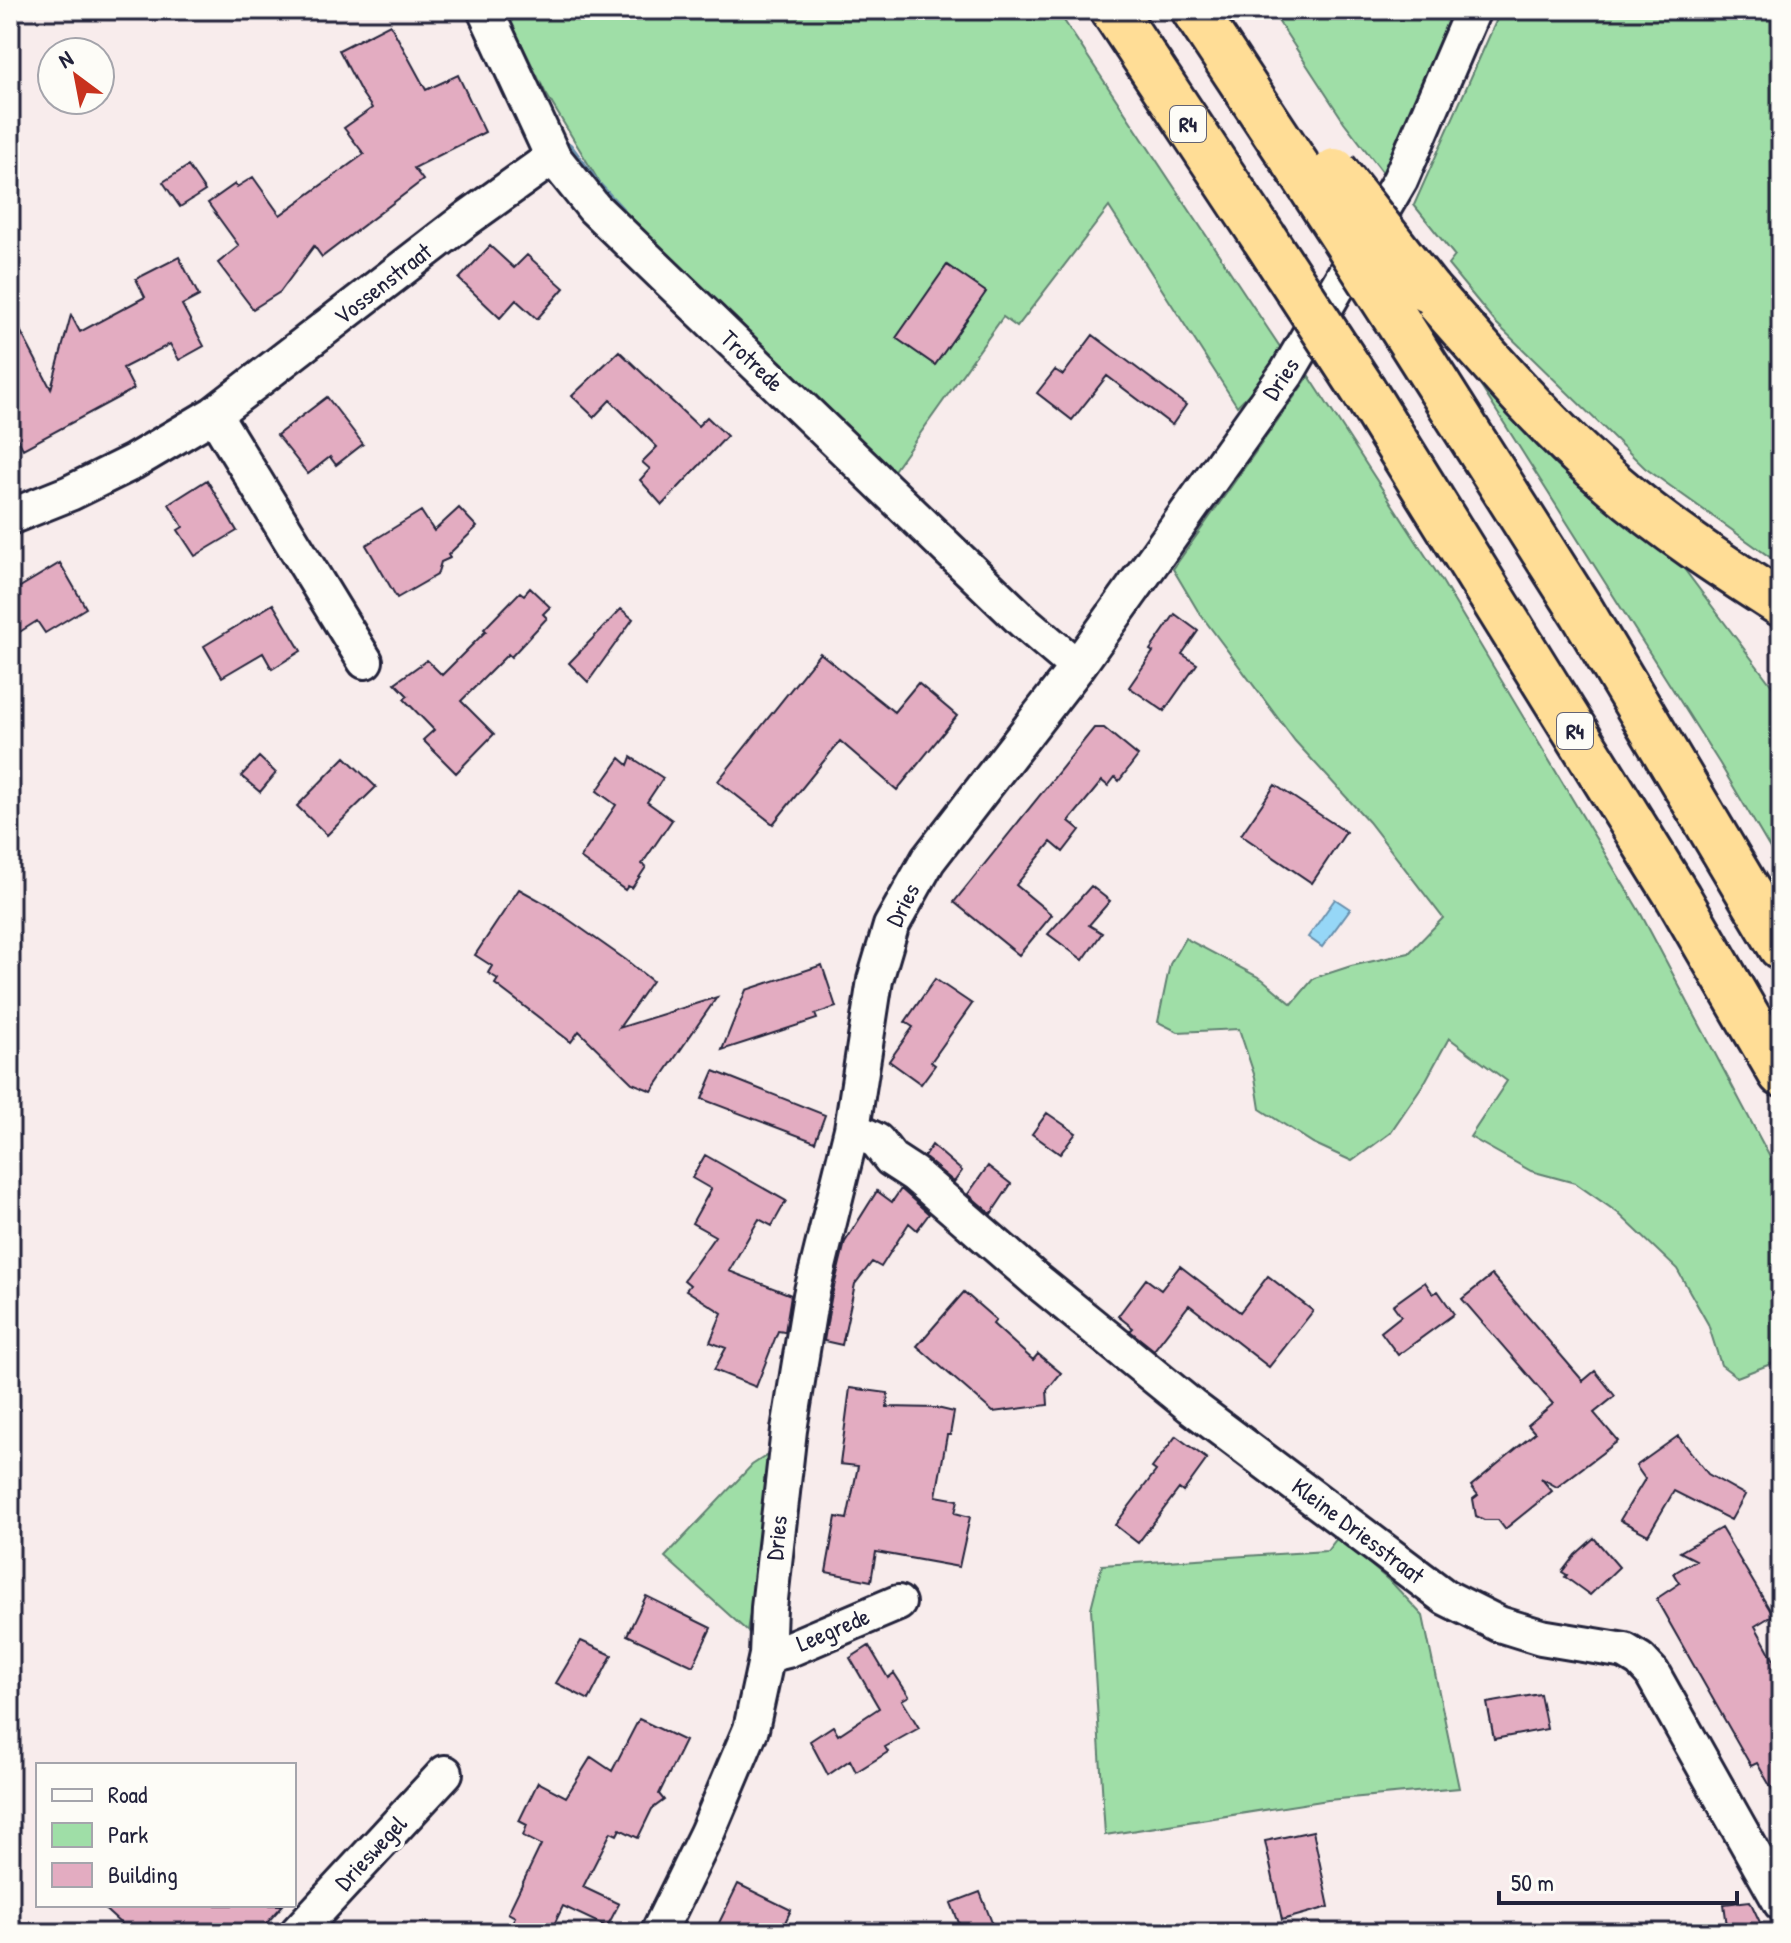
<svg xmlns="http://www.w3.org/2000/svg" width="1791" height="1943" viewBox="0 0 1791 1943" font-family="'Patrick Hand',sans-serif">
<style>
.green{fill:#9fdea7;stroke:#608071;stroke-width:2}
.water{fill:#96d7f7;stroke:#688fac;stroke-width:2}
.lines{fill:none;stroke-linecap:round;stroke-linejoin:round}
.stream{stroke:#688fac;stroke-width:10}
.building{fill:#e3acc1;stroke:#22223b;stroke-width:2}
.street-casing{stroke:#22223b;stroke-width:40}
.highway-casing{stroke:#22223b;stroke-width:50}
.street{stroke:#fdfcf7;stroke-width:34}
.highway{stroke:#ffdd96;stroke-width:44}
.highway-bridge-casing{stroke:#22223b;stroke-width:50;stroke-linecap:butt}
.highway-bridge{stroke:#ffdd96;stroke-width:44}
.labels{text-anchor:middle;stroke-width:8;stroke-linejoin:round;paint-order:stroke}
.shield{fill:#fdfcf7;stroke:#646373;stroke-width:2}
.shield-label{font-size:22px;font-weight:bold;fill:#22223b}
.street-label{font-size:24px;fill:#22223b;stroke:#fdfcf7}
</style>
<rect width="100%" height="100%" fill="#f8ecec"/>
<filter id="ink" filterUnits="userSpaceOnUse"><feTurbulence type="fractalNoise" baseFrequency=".0125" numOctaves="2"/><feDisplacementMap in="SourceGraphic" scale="16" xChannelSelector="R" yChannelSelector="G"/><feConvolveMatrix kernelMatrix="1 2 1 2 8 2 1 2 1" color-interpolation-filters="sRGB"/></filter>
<g filter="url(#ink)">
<!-- green -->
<path class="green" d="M505,10H1057L1286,356L1237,406L1109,207L1017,327L1003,317L890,476L702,291L604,190L545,92Z
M1271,10H1460L1384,174L1344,122Z
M1501,10H1781V565L1645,468L1495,322L1448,265L1455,256L1414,205Z
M1473,374L1666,545L1781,698V867L1720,764Z
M1309,376L1442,581L1641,914L1781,1178V1360L1737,1377L1721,1365L1708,1324L1677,1269L1618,1213L1575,1183L1531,1171L1470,1137L1507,1081L1449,1038L1426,1080L1390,1133L1352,1161L1313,1143L1260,1109L1255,1077L1239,1029L1178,1032L1158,1022L1170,964L1185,938L1262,979L1292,1004L1314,978L1351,966L1409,953L1443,918L1369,822L1295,741L1198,611L1173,569Z
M766,1456L773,1459V1477L747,1631L665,1557L752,1465Z
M1338,1537L1393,1584L1423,1616L1459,1788L1328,1800L1105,1835L1091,1608L1102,1565L1327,1551Z"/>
<!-- water -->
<path class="water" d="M1335,899L1350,909L1322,947L1308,937Z"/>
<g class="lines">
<!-- stream -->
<path class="stream" d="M568,147L596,185L621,212"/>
</g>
<!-- building -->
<path class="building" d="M390,24L426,90L458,75L485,132L414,168L423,180L322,257L314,246L280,292L253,309L218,263L239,246L208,203L235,184L237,187L253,177L280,215L364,154L344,128L372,108L361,92L339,50Z
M188,166L205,191L180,207L163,182Z
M490,246L514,268L527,255L564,288L537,319L516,300L500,318L459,279Z
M179,257L199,296L182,305L204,346L179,360L170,344L123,368L134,389L23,449L10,425V311L51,389L71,315L80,332L145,297L136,279Z
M947,265L986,292L935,365L896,338Z
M1093,335L1186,405L1172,425L1107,376L1072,420L1037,393L1055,370L1063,375Z
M619,351L698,426L707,417L727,436L662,505L640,480L650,469L642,462L657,447L610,400L594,417L572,396Z
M327,397L363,444L336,465L330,457L308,474L277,435Z
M207,480L237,531L195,556L178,530L183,527L169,504Z
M459,508L477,527L448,555L450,558L441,562L437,575L397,598L366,545L421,511L434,531Z
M60,563L86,608L45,633L37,621L10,638V593Z
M530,588L550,607L543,614L547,618L511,657L508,654L461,701L494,734L456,773L423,740L434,730L404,699L408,696L395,683L427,660L442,675L486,631L484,629L520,592L524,595Z
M273,604L301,651L272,669L263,653L222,677L204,646Z
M621,609L633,619L588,682L569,663Z
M1175,614L1198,631L1182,654L1197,664L1164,711L1129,687L1153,652L1150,650Z
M820,653L894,712L918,683L957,716L897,790L840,741L773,824L718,781Z
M1094,728H1104L1138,756L1119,781L1115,777L1108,786L1102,781L1069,821L1080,830L1063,852L1051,842L1016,885L1052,915L1019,955L954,902Z
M259,757L276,773L260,792L241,776Z
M345,757L376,787L327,835L297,806Z
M631,757L663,778L647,802L672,820L642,864L646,867L632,888L628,886L625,890L580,858L616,805L597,791L620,758L628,765Z
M1275,785L1346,832L1312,883L1241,835Z
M1091,886L1110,901L1089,925L1102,933L1083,960L1048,934Z
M519,889L548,905L626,960L652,981L619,1028L717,997L652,1091L632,1083L579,1031L571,1042L495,984L498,979L488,973L492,966L475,955Z
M822,965L836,1007L815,1014L817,1019L722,1050L746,990Z
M935,979L972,1004L931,1062L935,1065L921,1084L889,1061L913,1027L905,1022Z
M714,1071L825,1115L815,1142L702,1099Z
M1047,1113L1076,1133L1060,1154L1032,1134Z
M932,1145L962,1171L954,1182L924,1157Z
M705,1155L786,1201L772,1226L759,1219L729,1271L791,1295L785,1332L778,1331L756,1387L714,1370L726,1348L710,1342L722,1313L686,1290L690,1285L684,1280L715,1236L692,1223L711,1189L692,1178Z
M988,1166L1011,1184L991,1214L968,1194Z
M901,1189L929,1214L917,1230L909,1223L881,1267L872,1262L855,1284L842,1345L824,1341L831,1299L845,1242L877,1191L892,1202Z
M1180,1266L1240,1312L1268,1276L1313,1311L1269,1367L1189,1305L1154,1350L1130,1331L1133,1328L1118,1316L1146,1279L1161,1290Z
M1492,1275L1583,1381L1595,1371L1615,1396L1594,1413L1618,1441L1557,1487L1541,1478L1552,1491L1505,1529L1498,1520H1484L1476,1516L1473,1499L1478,1495L1471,1486L1535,1433L1528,1425L1553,1404L1462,1299Z
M1425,1282L1433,1294L1438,1291L1454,1314L1398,1355L1381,1332L1401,1316L1393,1305Z
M964,1292L996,1320L993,1324L1033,1360L1038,1354L1061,1373L1047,1390L1048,1405L993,1412L917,1346Z
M850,1388L888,1393L887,1407L937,1408L954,1412L950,1435H947L936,1496L958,1500L955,1513L970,1517L959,1567L876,1552L871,1581L826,1572L836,1517L847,1519L858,1466L840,1464Z
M1176,1436L1207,1459L1183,1492L1179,1489L1138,1543L1115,1525L1156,1471L1152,1468Z
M1678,1436L1708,1474L1745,1495L1731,1520L1674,1491L1648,1535L1620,1520L1645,1479L1636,1466Z
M1721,1528L1773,1615L1755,1626L1781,1673V1805L1757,1763L1751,1766L1656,1599L1680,1583L1674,1573L1696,1560L1680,1552Z
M1594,1538L1619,1567L1590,1595L1565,1577L1567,1575L1562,1572L1575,1555Z
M646,1596L711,1628L693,1666L627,1635Z
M581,1641L612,1655L589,1700L556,1683Z
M869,1646L888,1678L894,1673L909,1696L902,1700L919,1728L885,1747L888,1752L856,1772L850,1760L828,1775L810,1741L833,1726L838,1735L879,1708L850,1658Z
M1540,1694L1547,1729L1494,1739L1487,1703Z
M639,1719L685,1741L659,1794L664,1800L652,1809L638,1838L620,1829L617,1835L611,1832L583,1887L619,1904L607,1927L563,1906L550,1933H524L510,1926L515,1917L508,1913L541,1845L523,1836L527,1825L519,1821L538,1782L566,1797L591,1757L612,1771Z
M1313,1831L1329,1907L1282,1920L1265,1841Z
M738,1884L791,1910L780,1933H714Z
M980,1892L996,1933H963L951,1903Z
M1750,1901L1765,1933H1728L1724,1904Z
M100,1905H283L258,1933H161L150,1922L141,1933H131Z"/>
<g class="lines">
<defs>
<path id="street" d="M485,10L553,157L594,208L1023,621L1077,667
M214,414L365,661
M10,517L70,493L133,462L214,414L465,220L553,157
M852,1129L877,1141L891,1159L914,1174L1035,1279L1191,1406L1445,1597L1499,1624L1541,1637L1625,1651L1640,1660L1652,1673L1781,1903
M767,1655L787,1650L898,1603
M297,1933L445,1773
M658,1933L707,1833L751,1729L767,1655L769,1608L789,1430L811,1295L852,1129L875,980L891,926L928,860L1077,667L1287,373L1400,180L1473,10"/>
<path id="highway" d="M1113,10L1264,238
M1194,10L1309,184
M1428,290C1487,357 1545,426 1613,484C1665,529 1723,567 1781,604
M1400,325L1582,612L1781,947
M1364,391L1678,897L1781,1074"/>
</defs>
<!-- street casing -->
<use href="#street" class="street-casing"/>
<!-- highway casing -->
<use href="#highway" class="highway-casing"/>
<!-- street -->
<use href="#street" class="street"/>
<!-- highway -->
<use href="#highway" class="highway"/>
<defs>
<path id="highway-bridge" d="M1335,171L1428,290
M1309,184L1400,325
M1264,238L1364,391"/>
</defs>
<!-- highway-bridge casing -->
<use href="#highway-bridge" class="highway-bridge-casing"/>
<!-- highway-bridge -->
<use href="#highway-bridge" class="highway-bridge"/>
</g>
</g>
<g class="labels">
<!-- shield labels -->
<g class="shield">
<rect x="1170" y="106" width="36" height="36" rx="6"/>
<rect x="1557" y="713" width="36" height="36" rx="6"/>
</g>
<g class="shield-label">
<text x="1188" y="132">R4</text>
<text x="1575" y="739">R4</text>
</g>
<!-- street labels -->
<g class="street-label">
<text transform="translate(383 284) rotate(-38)" y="8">Vossenstraat</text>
<text transform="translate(752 361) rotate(44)" y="8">Trotrede</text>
<text transform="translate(1281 379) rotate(-56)" y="8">Dries</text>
<text transform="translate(903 905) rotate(-63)" y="8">Dries</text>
<text transform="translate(1358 1531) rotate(37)" y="8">Kleine Driesstraat</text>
<text transform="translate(777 1538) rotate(-84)" y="8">Dries</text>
<text transform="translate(833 1630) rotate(-23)" y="8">Leegrede</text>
<text transform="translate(371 1853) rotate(-47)" y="8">Drieswegel</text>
</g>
</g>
<!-- margin -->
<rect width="1791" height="1943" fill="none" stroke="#fdfcf7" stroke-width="40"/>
<rect x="20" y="20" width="1751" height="1903" fill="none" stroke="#22223b" stroke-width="3" filter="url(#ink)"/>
<!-- legend -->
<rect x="36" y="1763" width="260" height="144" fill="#fdfcf7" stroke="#a5a5ac" stroke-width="2"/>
<rect x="52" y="1789" width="40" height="12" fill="#fdfcf7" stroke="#a5a5ac" stroke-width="2"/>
<text x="108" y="1803" font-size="24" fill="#22223b">Road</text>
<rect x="52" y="1823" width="40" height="24" fill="#9fdea7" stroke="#a5a5ac" stroke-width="2"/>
<text x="108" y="1843" font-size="24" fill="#22223b">Park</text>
<rect x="52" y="1863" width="40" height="24" fill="#e3acc1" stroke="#a5a5ac" stroke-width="2"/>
<text x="108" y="1883" font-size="24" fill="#22223b">Building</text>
<!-- north arrow -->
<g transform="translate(76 76) rotate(328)"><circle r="38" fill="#fdfcf7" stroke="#a5a5ac" stroke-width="2"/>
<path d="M0-6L14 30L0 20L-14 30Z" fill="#c8321e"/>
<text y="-12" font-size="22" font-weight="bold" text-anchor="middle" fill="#22223b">N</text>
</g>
<!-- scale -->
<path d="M1499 1891v12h238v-12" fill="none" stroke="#22223b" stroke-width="4"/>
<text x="1511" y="1891" font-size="24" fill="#22223b" stroke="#fdfcf7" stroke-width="6" paint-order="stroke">50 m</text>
</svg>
